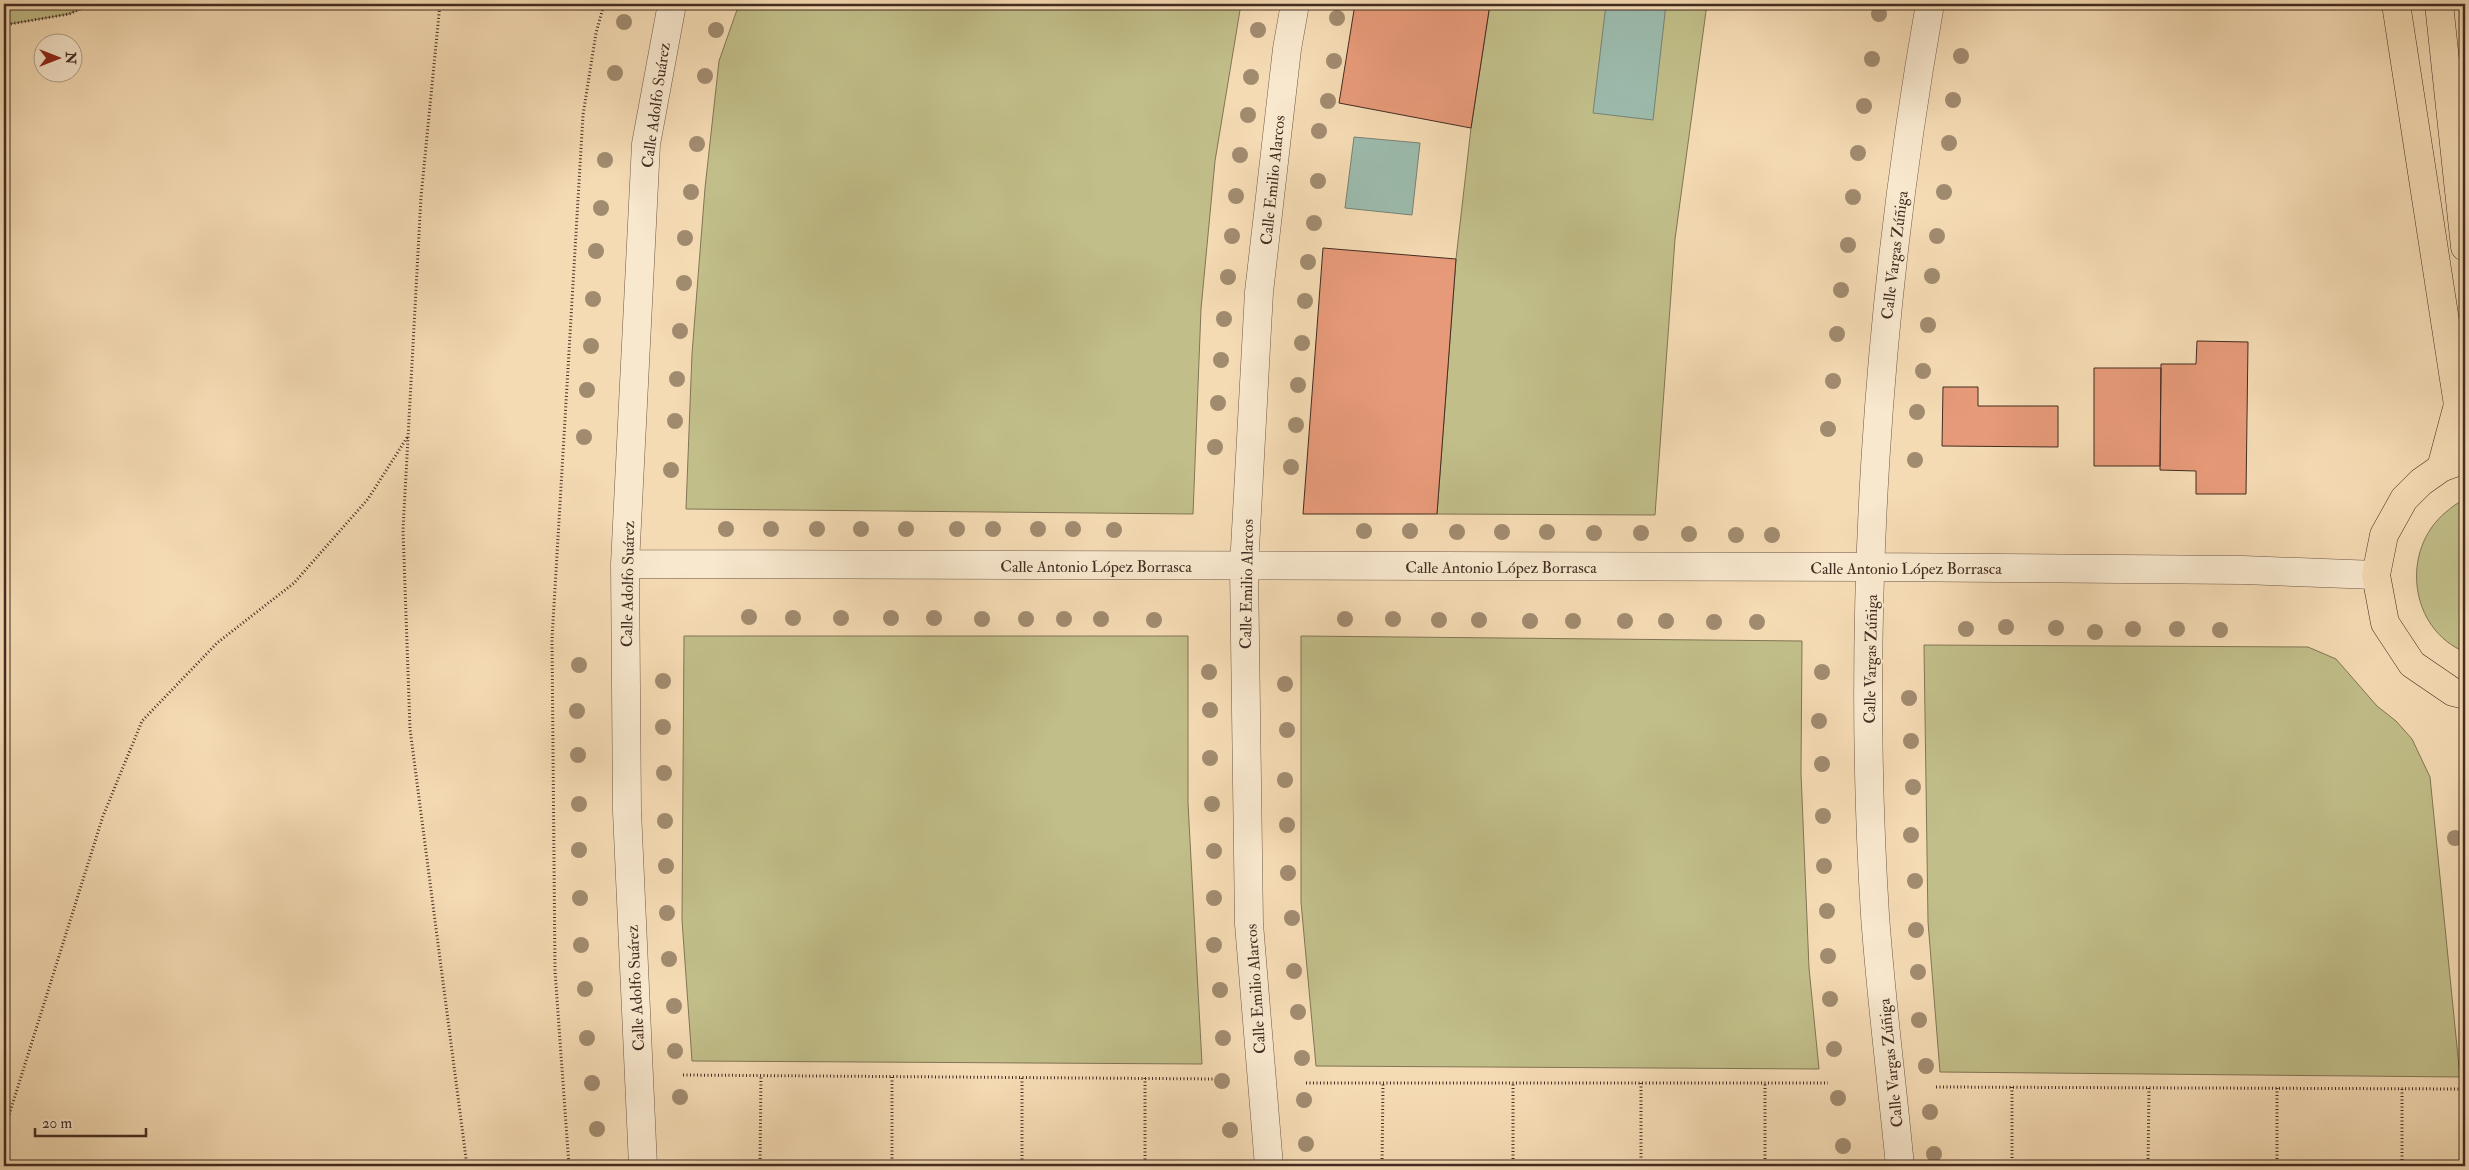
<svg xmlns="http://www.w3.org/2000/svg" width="2469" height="1170" viewBox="0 0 2469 1170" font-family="'IM FELL Double Pica',serif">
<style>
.green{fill:#c1be89;stroke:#827555}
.water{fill:#9cbbad;stroke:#788275}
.building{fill:#e79a79;stroke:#432c21}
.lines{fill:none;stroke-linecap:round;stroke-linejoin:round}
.street-casing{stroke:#705846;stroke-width:29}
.primary-casing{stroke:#432c21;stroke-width:29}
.highway-casing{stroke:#432c21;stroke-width:29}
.path{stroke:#432c21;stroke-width:3;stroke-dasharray:1 2.5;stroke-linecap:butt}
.street{stroke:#f8e8ce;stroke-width:28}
.primary{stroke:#f5dbb4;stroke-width:28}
.highway{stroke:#f5dbb4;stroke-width:28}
.tree{fill:#a18b6f}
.labels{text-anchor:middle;stroke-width:4;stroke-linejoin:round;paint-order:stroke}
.street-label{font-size:16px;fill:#432c21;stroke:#f8e8ce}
</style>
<rect width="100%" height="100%" fill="#f5dbb4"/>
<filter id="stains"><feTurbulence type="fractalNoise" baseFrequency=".004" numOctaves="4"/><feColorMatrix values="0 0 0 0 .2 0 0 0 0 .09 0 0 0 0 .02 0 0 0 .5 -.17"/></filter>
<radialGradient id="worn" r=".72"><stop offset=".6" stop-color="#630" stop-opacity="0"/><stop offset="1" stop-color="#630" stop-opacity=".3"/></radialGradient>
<!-- green -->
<path class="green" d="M4,4H92L69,14L4,25Z
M739,4H1241L1215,161L1201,309L1193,514L686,509L692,354L705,188L719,61Z
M1490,4H1707L1675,239L1655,515L1437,514L1456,259L1471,128Z
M2465,500V652C2409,629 2400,550 2446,512C2452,507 2458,502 2465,500Z
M684,636H1188V803L1202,1064L692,1061L682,920Z
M1301,636L1802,641L1801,773L1809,968L1819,1069L1316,1066L1301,902Z
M1924,645L2308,647L2336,659L2377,706L2396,721L2412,739L2430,777L2460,1077L1940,1072L1928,922Z"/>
<!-- water -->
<path class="water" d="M1606,4H1666L1653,120L1593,113Z
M1354,137L1420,143L1412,215L1345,208Z"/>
<!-- building -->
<path class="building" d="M1355,4H1490L1471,128L1339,103Z
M1323,248L1456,259L1437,514H1303Z
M2197,341L2248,342L2246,494H2196V471L2160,470L2161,364H2196Z
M2094,368H2161L2160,466H2094Z
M1943,387H1978V406H2058V447L1942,446Z"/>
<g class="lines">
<defs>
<path id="street" d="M625,564L1871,567L2243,570L2376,575
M643,1166L627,811L625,564L646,144L672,4
M1269,1166L1249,924L1244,567L1259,292L1287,49L1295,4
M1900,1166C1892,1083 1881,999 1875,915C1856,613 1877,302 1930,4"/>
<path id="primary" d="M2439,4L2465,247
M2465,459L2441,468L2421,482L2404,499L2384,535L2376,575L2385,623L2412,664L2453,692L2465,695
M2441,468L2464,382"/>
<path id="highway" d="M2396,4L2458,405"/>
</defs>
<!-- street casing -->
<use href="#street" class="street-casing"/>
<!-- primary casing -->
<use href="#primary" class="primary-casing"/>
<!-- highway casing -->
<use href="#highway" class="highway-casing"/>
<!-- path -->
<path class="path" d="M440,4L421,197L403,530L410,729L467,1166
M4,25L69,14L92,4
M683,1075L1217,1079
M892,1077V1166
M1022,1078V1166
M1145,1078V1166
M1306,1083H1828
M1641,1083V1166
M1936,1087L2465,1089
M2012,1087V1166
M2402,1089V1166
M4,1131L103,816L142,721L217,643L294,583L368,499L408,436
M4,1160L10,1166
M569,1166L555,971L552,639L583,115L596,33L604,4
M760,1166L761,1076
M1382,1166L1383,1083
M1513,1166V1083
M1765,1166V1083
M2148,1166L2149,1088
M2277,1166V1088"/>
<!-- street -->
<use href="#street" class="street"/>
<!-- primary -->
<use href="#primary" class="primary"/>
<!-- highway -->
<use href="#highway" class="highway"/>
</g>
<!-- trees -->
<g class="tree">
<circle cx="1879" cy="14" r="8"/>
<circle cx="1337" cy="18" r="8"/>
<circle cx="624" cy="22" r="8"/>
<circle cx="716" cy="30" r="8"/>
<circle cx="1258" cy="30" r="8"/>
<circle cx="1961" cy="56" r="8"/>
<circle cx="1872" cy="59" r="8"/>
<circle cx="1334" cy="61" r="8"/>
<circle cx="615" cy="73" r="8"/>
<circle cx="705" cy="76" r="8"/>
<circle cx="1251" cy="77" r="8"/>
<circle cx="1953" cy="100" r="8"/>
<circle cx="1328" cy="101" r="8"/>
<circle cx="1864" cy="106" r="8"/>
<circle cx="1248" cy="115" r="8"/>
<circle cx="1319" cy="131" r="8"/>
<circle cx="1949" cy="143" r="8"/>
<circle cx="697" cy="144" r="8"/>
<circle cx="1858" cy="153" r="8"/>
<circle cx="1240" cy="155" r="8"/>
<circle cx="605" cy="160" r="8"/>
<circle cx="1318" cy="181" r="8"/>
<circle cx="691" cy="192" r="8"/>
<circle cx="1944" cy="192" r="8"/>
<circle cx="1236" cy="196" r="8"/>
<circle cx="1853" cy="197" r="8"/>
<circle cx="601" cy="208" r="8"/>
<circle cx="1314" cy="223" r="8"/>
<circle cx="1232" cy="236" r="8"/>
<circle cx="1937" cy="236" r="8"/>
<circle cx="685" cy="238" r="8"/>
<circle cx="1848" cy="245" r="8"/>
<circle cx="596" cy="251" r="8"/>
<circle cx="1308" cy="262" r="8"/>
<circle cx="1932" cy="276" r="8"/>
<circle cx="1228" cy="277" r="8"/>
<circle cx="684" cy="283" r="8"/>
<circle cx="1841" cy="290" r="8"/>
<circle cx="593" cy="299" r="8"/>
<circle cx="1305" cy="301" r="8"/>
<circle cx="1224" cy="319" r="8"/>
<circle cx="1928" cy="325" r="8"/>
<circle cx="680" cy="331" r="8"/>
<circle cx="1837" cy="334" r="8"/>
<circle cx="1302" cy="343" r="8"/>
<circle cx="591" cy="346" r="8"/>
<circle cx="1221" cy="360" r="8"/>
<circle cx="1923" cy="371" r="8"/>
<circle cx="677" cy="379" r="8"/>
<circle cx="1833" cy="381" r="8"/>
<circle cx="1298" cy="385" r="8"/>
<circle cx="587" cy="390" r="8"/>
<circle cx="1218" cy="403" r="8"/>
<circle cx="1917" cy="412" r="8"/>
<circle cx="675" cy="421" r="8"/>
<circle cx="1296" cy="425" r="8"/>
<circle cx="1828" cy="429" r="8"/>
<circle cx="584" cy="437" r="8"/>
<circle cx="1215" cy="447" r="8"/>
<circle cx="1915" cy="460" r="8"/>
<circle cx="1291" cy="467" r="8"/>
<circle cx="671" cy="470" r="8"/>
<circle cx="726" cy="529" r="8"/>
<circle cx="771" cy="529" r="8"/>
<circle cx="817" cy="529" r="8"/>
<circle cx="861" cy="529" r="8"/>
<circle cx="906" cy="529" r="8"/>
<circle cx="957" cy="529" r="8"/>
<circle cx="993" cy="529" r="8"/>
<circle cx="1038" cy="529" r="8"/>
<circle cx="1073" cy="529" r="8"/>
<circle cx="1114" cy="530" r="8"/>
<circle cx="1364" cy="531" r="8"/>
<circle cx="1410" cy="531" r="8"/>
<circle cx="1457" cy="532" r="8"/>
<circle cx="1502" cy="532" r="8"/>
<circle cx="1547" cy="532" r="8"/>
<circle cx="1594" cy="533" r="8"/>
<circle cx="1641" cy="533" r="8"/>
<circle cx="1689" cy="534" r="8"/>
<circle cx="1736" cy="535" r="8"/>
<circle cx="1772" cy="535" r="8"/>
<circle cx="749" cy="617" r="8"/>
<circle cx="793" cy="618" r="8"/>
<circle cx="841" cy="618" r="8"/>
<circle cx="891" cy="618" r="8"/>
<circle cx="934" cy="618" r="8"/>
<circle cx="982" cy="619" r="8"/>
<circle cx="1026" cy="619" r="8"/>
<circle cx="1064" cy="619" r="8"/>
<circle cx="1101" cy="619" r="8"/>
<circle cx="1345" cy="619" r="8"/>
<circle cx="1393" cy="619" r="8"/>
<circle cx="1154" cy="620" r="8"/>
<circle cx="1439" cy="620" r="8"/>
<circle cx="1479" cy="620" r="8"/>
<circle cx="1530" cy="621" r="8"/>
<circle cx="1573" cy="621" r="8"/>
<circle cx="1625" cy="621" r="8"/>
<circle cx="1666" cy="621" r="8"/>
<circle cx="1714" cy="622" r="8"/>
<circle cx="1757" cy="622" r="8"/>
<circle cx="2006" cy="627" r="8"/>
<circle cx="2056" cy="628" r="8"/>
<circle cx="1966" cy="629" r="8"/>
<circle cx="2133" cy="629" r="8"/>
<circle cx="2177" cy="629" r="8"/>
<circle cx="2220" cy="630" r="8"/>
<circle cx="2095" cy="632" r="8"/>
<circle cx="579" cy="665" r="8"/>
<circle cx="1209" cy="672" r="8"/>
<circle cx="1822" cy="672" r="8"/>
<circle cx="663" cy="681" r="8"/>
<circle cx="1285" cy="684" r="8"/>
<circle cx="1909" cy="698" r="8"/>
<circle cx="1210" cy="710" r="8"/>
<circle cx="577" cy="711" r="8"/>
<circle cx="1819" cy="721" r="8"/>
<circle cx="663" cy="727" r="8"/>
<circle cx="1287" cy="730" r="8"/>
<circle cx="1911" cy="741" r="8"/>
<circle cx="578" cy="755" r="8"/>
<circle cx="1210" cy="758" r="8"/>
<circle cx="1822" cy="764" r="8"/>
<circle cx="664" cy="773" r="8"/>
<circle cx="1285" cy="780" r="8"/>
<circle cx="1913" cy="787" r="8"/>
<circle cx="579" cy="804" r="8"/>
<circle cx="1212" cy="804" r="8"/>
<circle cx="1823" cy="816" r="8"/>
<circle cx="665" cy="821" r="8"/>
<circle cx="1287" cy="825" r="8"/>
<circle cx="1911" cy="835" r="8"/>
<circle cx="2455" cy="838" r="8"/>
<circle cx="579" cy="850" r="8"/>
<circle cx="1214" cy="851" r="8"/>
<circle cx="666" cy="866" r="8"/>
<circle cx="1824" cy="866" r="8"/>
<circle cx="1288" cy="873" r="8"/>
<circle cx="1915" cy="881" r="8"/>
<circle cx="580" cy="898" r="8"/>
<circle cx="1214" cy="898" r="8"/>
<circle cx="1827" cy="911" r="8"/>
<circle cx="667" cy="913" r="8"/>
<circle cx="1292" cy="918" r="8"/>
<circle cx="1916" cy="930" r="8"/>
<circle cx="581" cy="945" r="8"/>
<circle cx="1214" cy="945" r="8"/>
<circle cx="1828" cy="956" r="8"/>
<circle cx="669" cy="959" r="8"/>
<circle cx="1294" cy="971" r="8"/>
<circle cx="1918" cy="972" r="8"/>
<circle cx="585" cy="989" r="8"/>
<circle cx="1220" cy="990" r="8"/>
<circle cx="1830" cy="999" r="8"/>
<circle cx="674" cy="1006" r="8"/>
<circle cx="1298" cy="1012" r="8"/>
<circle cx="1919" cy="1020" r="8"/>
<circle cx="587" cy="1038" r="8"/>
<circle cx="1223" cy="1038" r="8"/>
<circle cx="1834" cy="1049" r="8"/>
<circle cx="675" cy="1051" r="8"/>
<circle cx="1302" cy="1058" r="8"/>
<circle cx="1926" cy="1066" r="8"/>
<circle cx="1222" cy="1081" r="8"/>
<circle cx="592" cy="1083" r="8"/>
<circle cx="680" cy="1097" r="8"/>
<circle cx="1838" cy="1098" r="8"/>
<circle cx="1304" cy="1100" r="8"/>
<circle cx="1930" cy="1112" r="8"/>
<circle cx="597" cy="1129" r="8"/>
<circle cx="1230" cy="1130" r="8"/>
<circle cx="1306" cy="1144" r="8"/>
<circle cx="1843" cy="1146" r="8"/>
<circle cx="1934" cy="1154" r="8"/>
</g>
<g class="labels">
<!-- street labels -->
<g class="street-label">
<text transform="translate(655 105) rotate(-82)" y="6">Calle Adolfo Suárez</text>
<text transform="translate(1272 180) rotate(-84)" y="6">Calle Emilio Alarcos</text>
<text transform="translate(1894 255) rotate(-83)" y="6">Calle Vargas Zúñiga</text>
<text x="1096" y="572">Calle Antonio López Borrasca</text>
<text x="1501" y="573">Calle Antonio López Borrasca</text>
<text x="1906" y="574">Calle Antonio López Borrasca</text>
<text transform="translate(627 584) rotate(-89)" y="6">Calle Adolfo Suárez</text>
<text transform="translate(1246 584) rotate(-89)" y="6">Calle Emilio Alarcos</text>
<text transform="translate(1870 659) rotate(-89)" y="6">Calle Vargas Zúñiga</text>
<text transform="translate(635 988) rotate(-93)" y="6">Calle Adolfo Suárez</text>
<text transform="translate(1255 989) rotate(-94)" y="6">Calle Emilio Alarcos</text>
<text transform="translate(1890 1063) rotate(-96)" y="6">Calle Vargas Zúñiga</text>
</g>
</g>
<!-- margin -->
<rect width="2469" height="1170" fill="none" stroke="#f5dbb4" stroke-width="20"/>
<rect x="5" y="5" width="2459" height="1160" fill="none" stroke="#432c21" stroke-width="2.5"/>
<rect x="10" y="10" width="2449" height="1150" fill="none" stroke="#432c21"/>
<!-- north arrow -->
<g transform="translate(58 58) rotate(90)"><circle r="24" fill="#f8e8ce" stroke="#b09d89"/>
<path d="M0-4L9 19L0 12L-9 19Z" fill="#8f2418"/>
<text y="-8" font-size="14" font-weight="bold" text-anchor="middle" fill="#432c21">N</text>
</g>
<!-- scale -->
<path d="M35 1128v8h111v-8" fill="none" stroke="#432c21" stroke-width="2.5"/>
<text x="42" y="1128" font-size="15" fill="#432c21" stroke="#f8e8ce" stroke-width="4" paint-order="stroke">20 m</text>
<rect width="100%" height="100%" filter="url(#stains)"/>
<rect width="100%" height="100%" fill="url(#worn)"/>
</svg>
